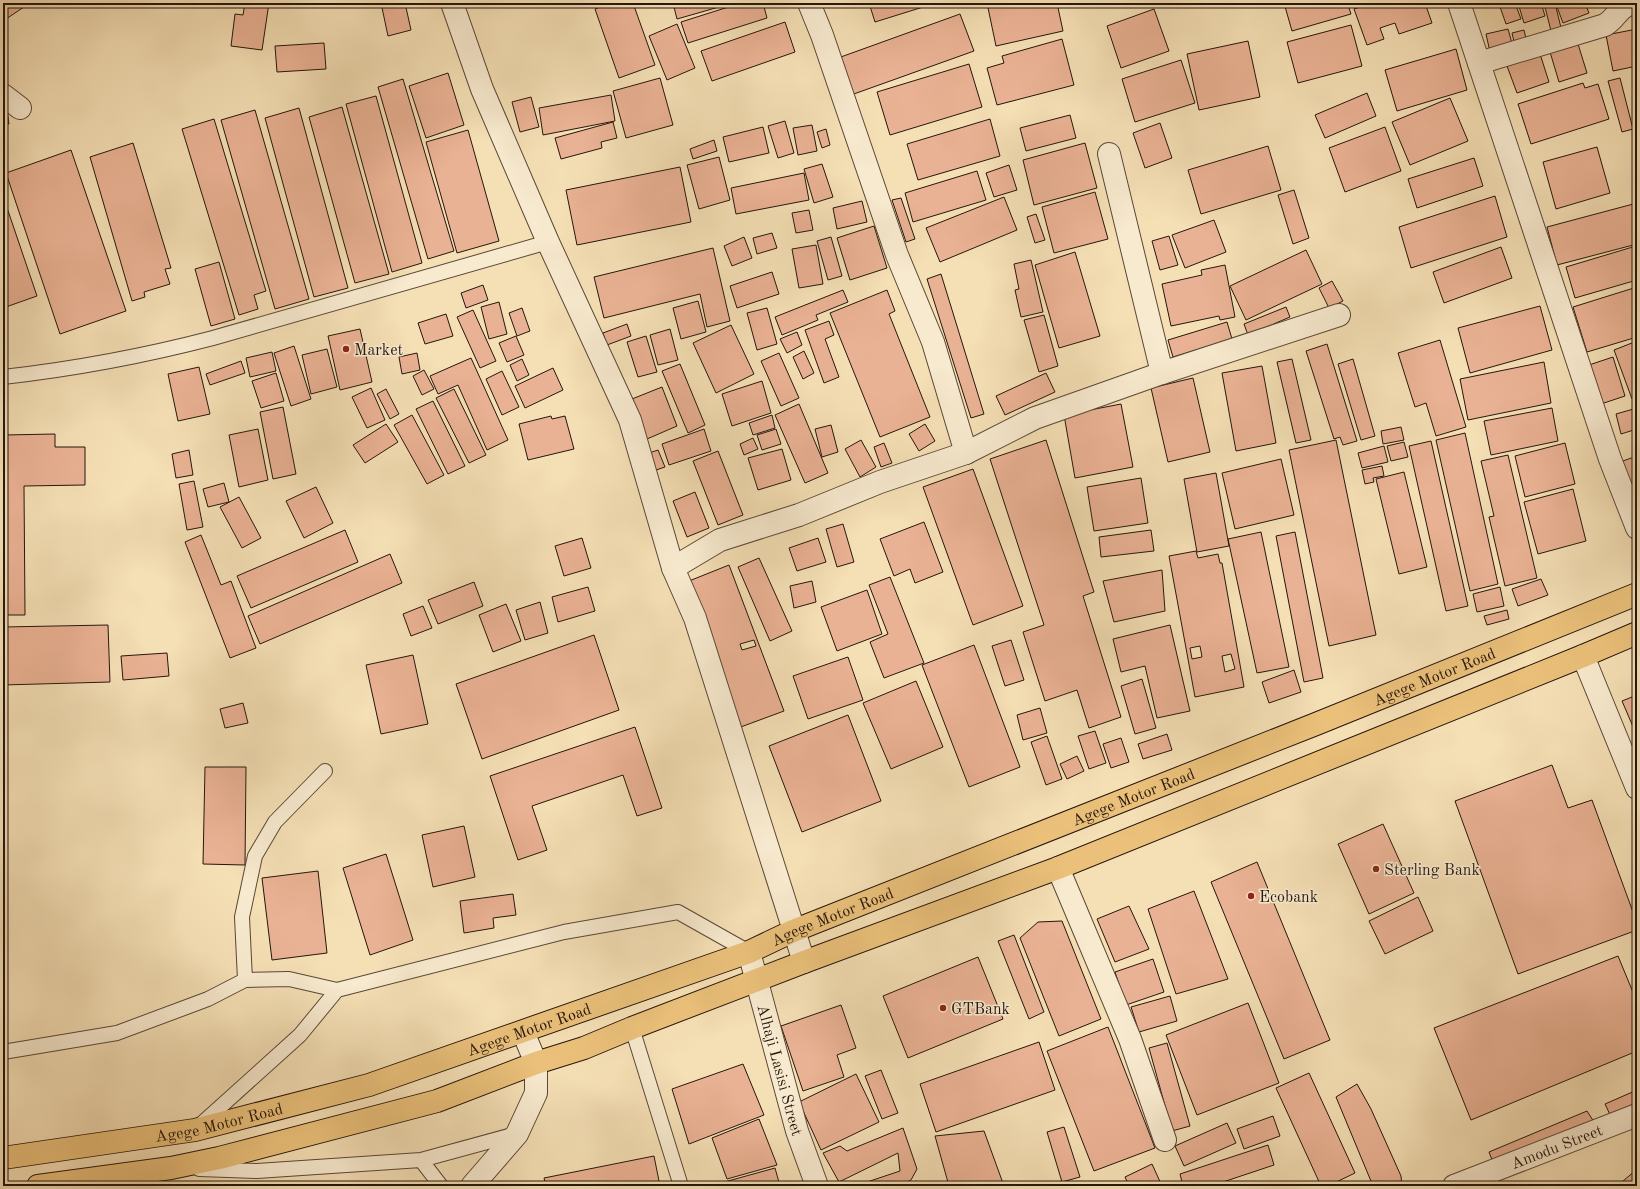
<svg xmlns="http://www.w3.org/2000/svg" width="1640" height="1189" viewBox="0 0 1640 1189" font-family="'Old Standard TT',serif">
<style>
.building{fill:#eab294;stroke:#25160c;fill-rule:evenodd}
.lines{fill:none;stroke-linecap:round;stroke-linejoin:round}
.service-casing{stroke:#594836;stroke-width:16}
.minor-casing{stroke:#594836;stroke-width:24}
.trunk-casing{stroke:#25160c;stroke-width:24}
.service{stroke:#f8eacf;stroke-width:14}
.minor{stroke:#f8eacf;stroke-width:22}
.trunk{stroke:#eac07a;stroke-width:22}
.poi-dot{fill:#8f2418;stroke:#f8eacf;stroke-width:1.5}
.labels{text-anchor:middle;stroke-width:3;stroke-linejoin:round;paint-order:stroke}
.poi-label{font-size:16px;fill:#25160c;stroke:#f8eacf;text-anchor:start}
.street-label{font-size:16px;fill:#25160c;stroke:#f8eacf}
</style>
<rect width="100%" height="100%" fill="#f5dfb5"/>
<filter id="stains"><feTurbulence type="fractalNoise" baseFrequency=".005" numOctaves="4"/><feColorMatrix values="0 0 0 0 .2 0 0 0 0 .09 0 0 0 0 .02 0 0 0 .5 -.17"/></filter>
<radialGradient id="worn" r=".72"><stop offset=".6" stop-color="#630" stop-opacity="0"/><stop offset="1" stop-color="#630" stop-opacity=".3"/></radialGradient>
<!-- building -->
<path class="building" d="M3,3H30L3,21Z
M245,3H269L262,50L231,46L235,14L243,15Z
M381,3H405L411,30L388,36Z
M611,3H633L655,65L619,78L595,9Z
M673,3H733L677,19Z
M741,3H763L767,18L688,43L681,22Z
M869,3H936L875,22Z
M987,3H1057L1063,31L996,46Z
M1098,3H1117L1099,7Z
M1284,3H1354L1348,5L1351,14L1292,31Z
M1371,3H1425L1432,23L1399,34L1395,23L1380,28L1384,39L1367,45L1354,9Z
M1502,3H1515L1521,19L1506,24L1499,4Z
M1518,3H1541L1545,16L1524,23Z
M1544,3H1555L1562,32L1552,35Z
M1558,3H1585L1589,13L1563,23L1556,4Z
M1154,9L1169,51L1121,68L1107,26Z
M960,14L974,51L851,95L838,58Z
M785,22L795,52L712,81L701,51Z
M677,24L695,68L667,80L649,36Z
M1351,25L1362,66L1298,83L1287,42Z
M1508,29L1513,47L1490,52L1486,34Z
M1637,29V66L1613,71L1606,35Z
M1524,30L1527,43L1515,46L1512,33Z
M1062,39L1074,85L997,105L987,68L1004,63L1002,56Z
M1248,41L1260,97L1199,110L1187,54Z
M324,43L326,69L277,72L275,46Z
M1578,44L1587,73L1559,82L1550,52Z
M1456,49L1467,90L1397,111L1385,70Z
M1540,54L1549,82L1517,93L1507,66Z
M1181,60L1195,103L1135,122L1122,79Z
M969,64L982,107L890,135L877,92Z
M448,73L464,125L426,138L409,86Z
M660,78L673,125L626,138L613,91Z
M1620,78L1633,129L1622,132L1608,81Z
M403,79L454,251L428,259L378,87Z
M1583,83L1585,88L1598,84L1609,119L1531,144L1518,104Z
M1367,93L1376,116L1325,138L1315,115Z
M611,95L615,121L543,135L539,108Z
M376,96L422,263L392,272L346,104Z
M531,97L539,127L520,132L512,102Z
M1450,98L1468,141L1410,165L1392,122Z
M6,104L9,124L3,125V105Z
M342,107L389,274L355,283L309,117Z
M299,108L348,288L314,297L265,118Z
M255,110L309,299L275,309L221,120Z
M1070,115L1076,138L1026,151L1020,128Z
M214,119L266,291L254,295L258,309L239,315L182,129Z
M990,119L1000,156L918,180L907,144Z
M785,121L794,153L778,158L768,126Z
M613,122L617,138L601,142L602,148L561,159L555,138Z
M1160,123L1172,158L1145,168L1133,133Z
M812,125L817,151L798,155L793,128Z
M763,127L769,153L729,162L723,137Z
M1385,127L1401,171L1345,192L1329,148Z
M826,129L830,145L822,148L817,132Z
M468,130L499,241L457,253L426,142Z
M714,140L717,151L693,159L690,149Z
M133,143L171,268L165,269L170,284L144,292L145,297L132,301L90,157Z
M1085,143L1097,188L1034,205L1023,160Z
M1268,146L1281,190L1201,214L1188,170Z
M1597,147L1610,193L1556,209L1543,162Z
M71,150L126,311L60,334L6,173Z
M719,157L730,200L699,209L687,165Z
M1474,158L1483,186L1417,208L1408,179Z
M822,164L833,197L814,203L804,169Z
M1009,165L1017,190L994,197L986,173Z
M680,167L691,222L577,245L566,190Z
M977,171L986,200L913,222L905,193Z
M804,173L809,200L736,214L731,188Z
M1294,190L1309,238L1293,244L1278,195Z
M1095,192L1108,239L1054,253L1042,207Z
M3,196L37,296L3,308Z
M1495,196L1507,237L1411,268L1399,227Z
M1004,197L1017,230L940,262L926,228Z
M901,198L915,239L906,242L892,200Z
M862,201L867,222L837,229L833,208Z
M1637,203V244L1557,265L1547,227Z
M809,210L813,230L796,233L792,213Z
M1036,214L1045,240L1035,243L1027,217Z
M1214,220L1226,252L1185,268L1172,235Z
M874,226L887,268L850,280L837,238Z
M772,233L777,248L757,254L753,238Z
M1169,236L1178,265L1160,270L1152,241Z
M744,237L752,258L732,266L724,246Z
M831,237L842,276L828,280L817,241Z
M816,245L823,284L799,288L792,249Z
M1636,246L1637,280L1575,298L1566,267Z
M1501,247L1512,278L1444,303L1433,272Z
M713,248L730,321L707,327L700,294L604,318L594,277Z
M1306,250L1322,284L1246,320L1230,286Z
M1075,252L1100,336L1059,348L1035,265Z
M1031,260L1043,312L1021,317L1015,290L1019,289L1014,264Z
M219,262L235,319L211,326L195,269Z
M1225,265L1235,317L1220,320L1219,316L1171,326L1162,284L1202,275L1201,270Z
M772,272L779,294L737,308L730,286Z
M941,274L984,414L971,418L927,279Z
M1332,281L1343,301L1329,308L1319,288Z
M483,285L488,300L466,308L461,293Z
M1637,287V337L1587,352L1573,307Z
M843,290L848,302L816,315L818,320L782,335L775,317Z
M887,290L895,311L889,314L930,417L880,437L830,313Z
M698,301L706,332L681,339L673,308Z
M499,302L507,334L489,339L481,307Z
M1540,306L1552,350L1470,373L1458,328Z
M1286,307L1290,317L1248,335L1244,324Z
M522,308L530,331L517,336L509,313Z
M767,308L777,344L757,350L747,313Z
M473,310L496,361L480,368L457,317Z
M446,314L453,336L425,344L418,323Z
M1044,315L1058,366L1039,372L1024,320Z
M829,321L834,335L825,339L839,377L824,383L805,330Z
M1227,322L1232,339L1173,357L1168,340Z
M627,324L631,336L607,345L603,333Z
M731,325L754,374L716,393L693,343Z
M360,329L372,382L340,390L328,336Z
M670,329L678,360L658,365L650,335Z
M797,332L802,345L787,353L780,339Z
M516,336L524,355L507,362L499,343Z
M646,336L657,372L638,377L627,342Z
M1440,340L1466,427L1436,436L1426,403L1415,407L1398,353Z
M1637,341V397L1632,399L1614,350Z
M1327,344L1357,441L1343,445L1340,437L1334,439L1306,351Z
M294,346L311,399L291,406L274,353Z
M327,349L337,387L311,394L302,355Z
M804,351L814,373L803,379L793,357Z
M272,352L276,371L250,377L246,358Z
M417,353L420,370L402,374L399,357Z
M779,353L799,398L781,406L761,361Z
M1613,357L1625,396L1601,404L1589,365Z
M471,358L508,440L487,450L458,385L438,394L430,376Z
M522,359L529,375L517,381L510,365Z
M1292,359L1311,440L1296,443L1277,362Z
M1353,359L1375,436L1361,440L1338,364Z
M241,361L245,373L210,385L206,374Z
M1544,362L1551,403L1468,420L1460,379Z
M680,364L705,425L688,433L662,371Z
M1262,366L1276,443L1236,451L1222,373Z
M199,367L210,414L178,421L168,374Z
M553,368L563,390L525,408L515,386Z
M424,370L434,389L422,395L413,376Z
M502,371L519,407L502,415L486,379Z
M276,373L284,401L261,408L252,381Z
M1046,373L1055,392L1005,415L996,396Z
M1193,378L1210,452L1168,462L1151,388Z
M762,381L771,413L732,426L722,394Z
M662,387L677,426L647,439L632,399Z
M371,388L385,420L367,428L352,397Z
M386,389L399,414L390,419L377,394Z
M454,389L486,455L469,463L436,398Z
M433,401L465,466L448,474L416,409Z
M799,404L828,473L805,483L775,415Z
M1121,404L1133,467L1075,478L1064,415Z
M283,407L296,474L273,479L260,412Z
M1552,408L1558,441L1491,455L1484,421Z
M1637,408V429L1621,434L1616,414Z
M412,415L444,475L427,484L394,425Z
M772,415L775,428L753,435L749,423Z
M551,416L552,419L565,416L574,449L528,460L519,424Z
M386,424L398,442L365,463L353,445Z
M925,424L935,441L919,451L909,434Z
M831,425L838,452L822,457L815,429Z
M1401,427L1404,440L1383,444L1381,431Z
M258,429L268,480L239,487L229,435Z
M704,429L711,451L669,465L662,444Z
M776,429L781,444L762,450L757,435Z
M1465,433L1498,584L1470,591L1436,440Z
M55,434V447H85V485L24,486L25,615H3V435Z
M753,438L758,449L744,455L740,444Z
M861,440L876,467L860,477L845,449Z
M1046,440L1094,592L1083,596L1121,717L1089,728L1077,690L1045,701L1023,632L1044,625L990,459Z
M1336,440L1376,635L1329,646L1289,450Z
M1431,441L1468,606L1446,611L1409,446Z
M1404,442L1408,457L1391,461L1387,446Z
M884,443L892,463L881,467L874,447Z
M1565,443L1575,484L1525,497L1515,456Z
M1384,446L1388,462L1362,468L1358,453Z
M782,449L791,480L758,490L748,458Z
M189,450L193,475L176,478L172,454Z
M658,450L665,467L650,472L643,455Z
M718,451L743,515L718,525L693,461Z
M1508,455L1537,578L1505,586L1489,517L1494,516L1481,461Z
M1637,456V509L1620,462Z
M1281,459L1294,515L1235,529L1222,473Z
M1382,466L1384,476L1373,478L1374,482L1365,484L1362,470Z
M973,469L1023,606L973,625L923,487Z
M1404,472L1427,567L1399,574L1376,479Z
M1216,473L1229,546L1197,552L1184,479Z
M1141,478L1148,523L1094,531L1087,487Z
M194,481L203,527L187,530L179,484Z
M224,483L229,502L208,507L203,489Z
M316,487L333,523L304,538L286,501Z
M1573,489L1586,541L1538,554L1524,502Z
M695,492L709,528L687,537L673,501Z
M239,497L261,538L242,548L220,507Z
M924,522L943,572L915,583L910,569L894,576L880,539Z
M843,524L854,562L837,567L826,529Z
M345,530L358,562L251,608L237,576Z
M1151,530L1154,551L1101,557L1099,537Z
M1261,532L1289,667L1257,673L1228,539Z
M1295,532L1323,678L1304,682L1276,536Z
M201,535L221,585L231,581L256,648L230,658L185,542Z
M582,538L591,568L564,576L555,546Z
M818,538L826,562L797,571L789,548Z
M1196,551L1198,558L1218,554L1220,563H1222L1244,687L1195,697L1169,556ZM1200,646L1202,657L1192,659L1190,648ZM1231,654L1235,669L1225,672L1222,656Z
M390,554L402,583L260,644L248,616Z
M759,558L792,631L770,641L738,567Z
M729,565L784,711L738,728L684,583ZM754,640L756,646L742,650L740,644Z
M1162,570L1165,611L1114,622L1103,581Z
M890,577L924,663L884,678L870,642L888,634L869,585Z
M1541,579L1548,595L1518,606L1512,589Z
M812,581L816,602L794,608L790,586Z
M474,582L483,606L438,624L428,600Z
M588,587L595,611L558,622L552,597Z
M1500,587L1504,606L1477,612L1473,594Z
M867,590L882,634L837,651L821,607Z
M540,602L548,633L525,640L516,610Z
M506,604L521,641L493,652L479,615Z
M423,606L432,628L411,636L403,614Z
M1507,610L1509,619L1487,625L1484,616Z
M108,625L110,682L3,685V627Z
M1170,625L1190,711L1157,718L1145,666L1121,672L1113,639Z
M594,635L619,710L482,759L456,684Z
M1011,640L1024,680L1005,686L992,646Z
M974,645L1020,767L969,787L922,665Z
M167,653L169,676L123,680L121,656Z
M413,655L428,724L381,734L366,665Z
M848,657L863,700L808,719L793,676Z
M1294,670L1301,692L1269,703L1262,682Z
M1142,679L1156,728L1135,734L1121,686Z
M916,681L943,747L891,769L863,703Z
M1637,695V736L1622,701Z
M243,703L248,723L225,728L220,709Z
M1040,708L1047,733L1023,740L1017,715Z
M848,715L881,801L802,832L769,746Z
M635,727L662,808L637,816L623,775L532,806L547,850L518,860L490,776Z
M1095,731L1106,763L1089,769L1078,736Z
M1167,734L1172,750L1143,759L1138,744Z
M1047,736L1062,779L1046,785L1031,742Z
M1121,738L1129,762L1111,768L1103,744Z
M1077,756L1084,771L1067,779L1060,764Z
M1552,765L1568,808L1592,800L1637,923V930L1518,974L1455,801Z
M205,767H246L245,865L203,864Z
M1383,824L1414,893L1369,914L1338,844Z
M464,826L475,877L433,887L422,835Z
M386,854L413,940L370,955L343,868Z
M1257,862L1330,1040L1284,1059L1211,882Z
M318,871L327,953L272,960L262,878Z
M1194,891L1228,979L1176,994L1148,909Z
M513,894L516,915L493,918L494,928L464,933L460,901Z
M1418,897L1433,931L1385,954L1369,921Z
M1129,906L1149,949L1115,962L1097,919Z
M1062,921L1101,1019L1059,1036L1020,938L1038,922Z
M1014,935L1044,1012L1029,1019L998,941Z
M1618,956L1637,1002V1051L1471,1120L1434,1028Z
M978,957L1003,1019L908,1058L883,996Z
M1153,959L1164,992L1126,1005L1115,972Z
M1170,996L1177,1021L1139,1032L1131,1007Z
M1248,1003L1279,1083L1197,1115L1166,1035Z
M841,1005L856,1048L837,1055L844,1077L803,1091L781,1026Z
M1108,1027L1155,1148L1094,1171L1047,1051Z
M1039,1042L1055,1090L936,1132L920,1084Z
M1167,1043L1190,1126L1172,1131L1149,1048Z
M743,1064L764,1115L689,1144L672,1089Z
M881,1070L898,1113L882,1119L865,1076Z
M1309,1073L1355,1173L1328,1186H1321L1276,1088Z
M856,1074L879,1122L821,1150L799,1102Z
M1357,1084L1371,1109L1401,1176L1402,1186H1373L1336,1097Z
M1637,1090V1107L1612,1119L1605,1104Z
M1587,1111L1596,1125L1494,1165L1489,1152Z
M1273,1116L1280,1136L1244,1149L1237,1129Z
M759,1119L777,1165L727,1179L712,1138Z
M1227,1123L1236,1143L1184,1166L1175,1146Z
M1064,1127L1080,1177L1062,1182L1047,1132Z
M903,1128L917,1169L911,1180L899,1186H855L900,1171L898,1153L839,1182L823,1153L840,1146L847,1151Z
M984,1131L1004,1186H949L935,1136Z
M1268,1145L1274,1165L1211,1186H1183L1180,1174Z
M654,1156L660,1186H546L544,1178Z
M1152,1164L1162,1186H1129L1125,1177Z
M775,1168L780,1186H710Z
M1635,1171L1637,1174V1186H1617Z
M917,1181L920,1186H907Z
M1087,1182L1089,1186H1079Z"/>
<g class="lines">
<defs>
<path id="service" d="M3,377C74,369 144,356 213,338L548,242
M245,980L242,917L255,856L275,822L325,771
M632,1028L681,1186
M3,1052L117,1033L208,999L245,980L289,979L337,990
M198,1127L300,1035L337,990L564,932L678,912L749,952
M421,1160L441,1186
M199,1169L257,1171L421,1160L516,1134"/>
<g id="minor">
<path d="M452,3L482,89L548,242L630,420L673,568L695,618L804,962"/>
<path d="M809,3L822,35L897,255L933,342L966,453"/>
<path d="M1459,3L1610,459L1637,528"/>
<path d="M1479,63L1605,25C1617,18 1616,9 1632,3"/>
<path d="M3,95L20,108"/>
<path d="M1109,154L1162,373"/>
<path d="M673,568L720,540L799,515L880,482L966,453L1035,418L1162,373L1339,315"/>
<path d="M1583,656L1637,788"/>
<path d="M1058,868L1130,1039L1165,1140"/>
<path id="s1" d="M749,952L797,1131L817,1186"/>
<path d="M472,1186L517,1134L536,1093V1063L523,1032"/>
<path id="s2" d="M1454,1186L1637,1115"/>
</g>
<g id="trunk">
<path id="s3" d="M3,1158L195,1130L369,1085L749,952L793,931L1316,724L1637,594"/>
<path d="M38,1186L171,1168L219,1158L437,1101L536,1063L584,1048L632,1028L804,962L1058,868L1583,656L1637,633"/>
</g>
</defs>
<!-- service casing -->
<use href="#service" class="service-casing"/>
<!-- minor casing -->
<use href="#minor" class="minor-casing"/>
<!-- trunk casing -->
<use href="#trunk" class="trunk-casing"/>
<!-- service -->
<use href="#service" class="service"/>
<!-- minor -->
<use href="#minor" class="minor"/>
<!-- trunk -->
<use href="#trunk" class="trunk"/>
</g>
<!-- markers -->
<g class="poi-dot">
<circle cx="346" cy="349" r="4"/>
<circle cx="1376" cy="869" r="4"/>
<circle cx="1251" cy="896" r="4"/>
<circle cx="943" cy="1008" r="4"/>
</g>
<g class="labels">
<!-- poi labels -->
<g class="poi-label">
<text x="354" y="355">Market</text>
<text x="1384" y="875">Sterling Bank</text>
<text x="1259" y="902">Ecobank</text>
<text x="951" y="1014">GTBank</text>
</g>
<!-- street labels -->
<g class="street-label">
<text dy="6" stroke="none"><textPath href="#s3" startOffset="1515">Agege Motor Road</textPath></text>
<text dy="6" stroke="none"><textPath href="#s3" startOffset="1191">Agege Motor Road</textPath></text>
<text dy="6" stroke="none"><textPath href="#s3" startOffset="867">Agege Motor Road</textPath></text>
<text dy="6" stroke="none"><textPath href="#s3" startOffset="543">Agege Motor Road</textPath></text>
<text dy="6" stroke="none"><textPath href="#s1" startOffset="122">Alhaji Lasisi Street</textPath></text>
<text dy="6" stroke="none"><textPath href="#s3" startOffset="219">Agege Motor Road</textPath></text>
<text dy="6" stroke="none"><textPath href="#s2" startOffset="110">Amodu Street</textPath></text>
</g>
</g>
<!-- margin -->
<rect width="1640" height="1189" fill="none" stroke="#f5dfb5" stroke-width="16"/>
<rect x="4" y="4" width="1632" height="1181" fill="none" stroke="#25160c" stroke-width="2"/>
<rect x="8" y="8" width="1624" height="1173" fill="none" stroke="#25160c"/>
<rect width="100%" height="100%" filter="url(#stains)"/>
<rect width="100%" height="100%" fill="url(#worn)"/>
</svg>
